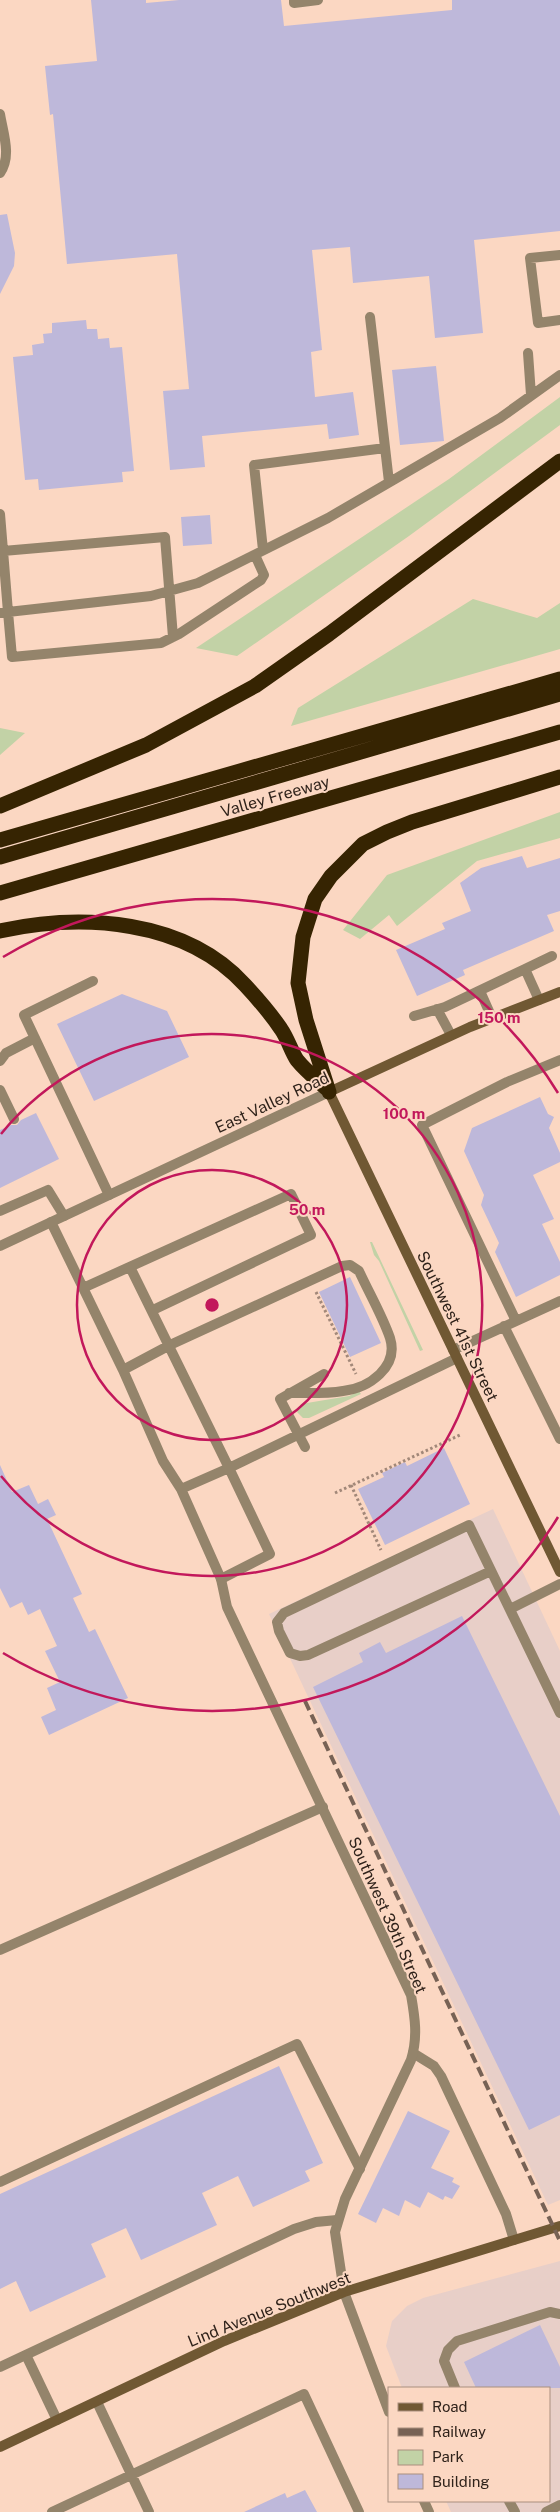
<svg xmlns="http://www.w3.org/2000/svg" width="560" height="2512" viewBox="0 0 560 2512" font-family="'Public Sans',sans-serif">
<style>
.industrial{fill:#e8cfc8}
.green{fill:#c2d2a6}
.building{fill:#beb8da}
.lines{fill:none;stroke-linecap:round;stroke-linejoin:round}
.path{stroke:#a28879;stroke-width:3;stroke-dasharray:2.5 2.5;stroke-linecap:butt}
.service{stroke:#94846b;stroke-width:10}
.minor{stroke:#94846b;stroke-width:10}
.tertiary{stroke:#94846b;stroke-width:10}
.secondary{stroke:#705833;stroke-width:10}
.motorway{stroke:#362402;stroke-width:15}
.rail{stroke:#776255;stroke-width:4;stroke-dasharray:10 5;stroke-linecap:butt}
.ring{fill:none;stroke:#c2185b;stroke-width:2.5}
.labels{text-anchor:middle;stroke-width:4;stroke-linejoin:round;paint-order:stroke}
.street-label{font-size:16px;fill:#30231b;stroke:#fbd7c2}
.centre{fill:#c2185b;stroke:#fbd7c2;stroke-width:2.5}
.ring-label{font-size:15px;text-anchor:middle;font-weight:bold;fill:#c2185b;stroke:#fbd7c2;stroke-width:4;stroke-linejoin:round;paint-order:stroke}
</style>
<rect width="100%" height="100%" fill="#fbd7c2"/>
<!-- industrial -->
<path class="industrial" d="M493,1509L560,1651V2200L548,2205L269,1614Z
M560,2261V2512H451L446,2501H549V2388H402L386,2346L392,2321L407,2306L423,2298Z"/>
<!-- green -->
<path class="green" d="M560,397V425L409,536L237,656L196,648L449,479Z
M473,599L537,618L560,603V649L291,726L298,708Z
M0,728L25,733L0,755Z
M560,812V838L477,861L397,926L389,915L360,939L343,930L387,875Z
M370,1242H372L423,1350L420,1351L379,1261L374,1255Z
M359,1391L361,1394L309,1418H303L297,1412L301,1404L349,1396Z"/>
<!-- building -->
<path class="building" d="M91,0H146V3L179,0H281L284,26L452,10V0H560V231L474,240L483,333L435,338L429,276L353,283L350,247L312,250L322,350L311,352L315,397L353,392L359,435L329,439L327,424L202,436L205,467L170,470L163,391L189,389L177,254L67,264L53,114L50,115L45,66L97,61Z
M7,214L15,253L14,266L0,294V215Z
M86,320L87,329H97L98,339L109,338L110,348L122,347L134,471L122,472L123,482L39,490L38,479L25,480L13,357L33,355L32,345L44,343L43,334L52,333V323Z
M436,366L444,441L400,445L392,370Z
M210,515L212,544L183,546L181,517Z
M522,856L527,868L560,858V911L547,915L554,931L463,970L465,975L417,996L396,950L445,929L442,923L471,911L460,883L481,868Z
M122,994L167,1011L189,1057L94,1101L57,1024Z
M540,1097L548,1114L554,1117L549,1128L560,1153V1162L533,1175L554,1219L542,1224L560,1262V1275L516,1297L495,1252L499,1243L481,1205L484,1195L464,1151L472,1128Z
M36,1113L59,1159L0,1188V1130L11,1125H17L21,1120Z
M350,1277L381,1343L350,1357L319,1292Z
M444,1448L470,1504L385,1545L358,1489L384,1477L382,1473L405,1462L407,1466Z
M0,1465L12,1492L29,1485L38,1504L48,1499L56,1515L47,1519L82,1594L73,1598L89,1632L95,1629L128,1698L49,1735L41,1717L56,1710L47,1688L60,1682L45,1651L57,1646L40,1609L28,1615L22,1602L10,1608L0,1588Z
M462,1616L560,1816V2115L529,2130L313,1687L363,1662L359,1653L380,1642L386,1653Z
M279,2066L323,2163L305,2171L310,2181L253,2207L238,2176L202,2193L217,2225L141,2260L126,2228L91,2244L106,2277L30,2312L16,2281L0,2289V2194Z
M408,2111L450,2131L431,2168L454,2178L452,2182L460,2186L452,2199L445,2196L443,2200L428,2192L420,2208L405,2200L399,2216L383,2208L376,2223L358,2214Z
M540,2325L560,2367V2388H476L464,2362Z
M305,2490L317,2512H244L285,2493L287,2498Z"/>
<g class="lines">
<!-- path -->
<path class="path" d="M316,1292L356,1374
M351,1485L381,1550
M335,1493L460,1435"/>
<!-- service -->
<path class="service" d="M294,0V3L318,0
M0,114C3,133 12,156 0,173
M560,255L530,258L538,323L560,320
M370,317L389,482
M528,353L531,395
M0,514L8,612L151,596L198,583L328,518L500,418L560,375
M263,550L254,465L385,448
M3,551L165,537L173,637
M0,613L8,612L12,657L161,643L179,634L261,580L264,575L255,555
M525,969L552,956
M93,981L24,1015L109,1195
M480,991L492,1018
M437,1009L451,1035
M414,1016L445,1007L525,969L539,1000
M0,1061L6,1053L35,1038
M0,1090L14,1119
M0,1211L48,1190L64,1216
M51,1222L123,1370L163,1461L181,1489L221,1579L270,1554L229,1468L457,1358
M130,1267L229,1468L181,1489
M83,1288L291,1194L311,1235L153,1310
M516,1321L422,1125L507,1082L560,1060
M504,1326L560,1439
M453,1350L560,1301
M123,1370L170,1345L342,1266L350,1265L359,1271C369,1293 382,1315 390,1338C399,1367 369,1388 343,1391C326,1394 307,1393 289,1393
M305,1447L280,1399L324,1374
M491,1571L308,1655L300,1656L290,1653L279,1631L277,1622L284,1613L469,1525L560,1713
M510,1609L560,1584
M0,1950L323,1807
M413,2053L434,2066L441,2076L506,2214L514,2240
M0,2182L297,2044L360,2169
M26,2355L57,2420
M0,2367L294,2229L316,2222L337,2220
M455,2388L444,2361L448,2350L457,2341L550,2312L560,2314
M97,2402L149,2512
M509,2501L515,2512
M52,2512L304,2394L359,2512
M546,2512L560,2505"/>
<!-- minor -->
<path class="minor" d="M221,1579L227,1607L411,1995C415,2018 418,2037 411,2060L345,2199L335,2232L344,2292L389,2412
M424,2501L429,2512"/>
<!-- tertiary -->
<path class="tertiary" d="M0,1246L329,1092"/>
<!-- secondary -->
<path class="secondary" d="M560,992L470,1027L329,1092L560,1572
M0,2447L224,2341L344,2292L560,2226"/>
<!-- motorway -->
<path class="motorway" d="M0,806L146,745L255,686L329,634L560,461
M0,840L560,679
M0,857L560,694
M0,893L560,732
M0,931C82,913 185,919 245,985C258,999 271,1014 281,1029C288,1039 291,1051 297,1060C305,1070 317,1080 327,1089
M329,1092L306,1020L298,983L303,937L315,899L331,876L363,844L387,832L412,822L560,777"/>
<!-- rail -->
<path class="rail" d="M305,1701L560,2241"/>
</g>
<!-- distance rings -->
<g class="ring">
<circle cx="212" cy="1305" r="135"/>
<path d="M1 1134A271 271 0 1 1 1 1476"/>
<path d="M558 1517A406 406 0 0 1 3 1653M3 957A406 406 0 0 1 558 1093"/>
</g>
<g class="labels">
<!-- street labels -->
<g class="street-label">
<text transform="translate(275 796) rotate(-16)" y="6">Valley Freeway</text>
<text transform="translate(272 1102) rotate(-25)" y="6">East Valley Road</text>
<text transform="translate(458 1326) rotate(64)" y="6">Southwest 41st Street</text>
<text transform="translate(388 1915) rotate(66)" y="6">Southwest 39th Street</text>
<text transform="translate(269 2309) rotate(-22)" y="6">Lind Avenue Southwest</text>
</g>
</g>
<circle cx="212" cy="1305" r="8" class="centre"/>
<g class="ring-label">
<text x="499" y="1023">150 m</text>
<text x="404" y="1119">100 m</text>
<text x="307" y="1215">50 m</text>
</g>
<!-- legend -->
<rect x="388" y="2387" width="162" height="115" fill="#fbd7c2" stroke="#aa8f7f"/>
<rect x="398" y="2403" width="25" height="8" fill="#705833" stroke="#aa8f7f"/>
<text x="432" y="2412" font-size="15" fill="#30231b">Road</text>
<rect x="398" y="2428" width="25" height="8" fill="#776255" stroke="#aa8f7f"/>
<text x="432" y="2437" font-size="15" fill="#30231b">Railway</text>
<rect x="398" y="2450" width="25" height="15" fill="#c2d2a6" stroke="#aa8f7f"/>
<text x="432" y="2462" font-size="15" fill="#30231b">Park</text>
<rect x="398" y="2474" width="25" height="15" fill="#beb8da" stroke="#aa8f7f"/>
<text x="432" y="2487" font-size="15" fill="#30231b">Building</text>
</svg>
